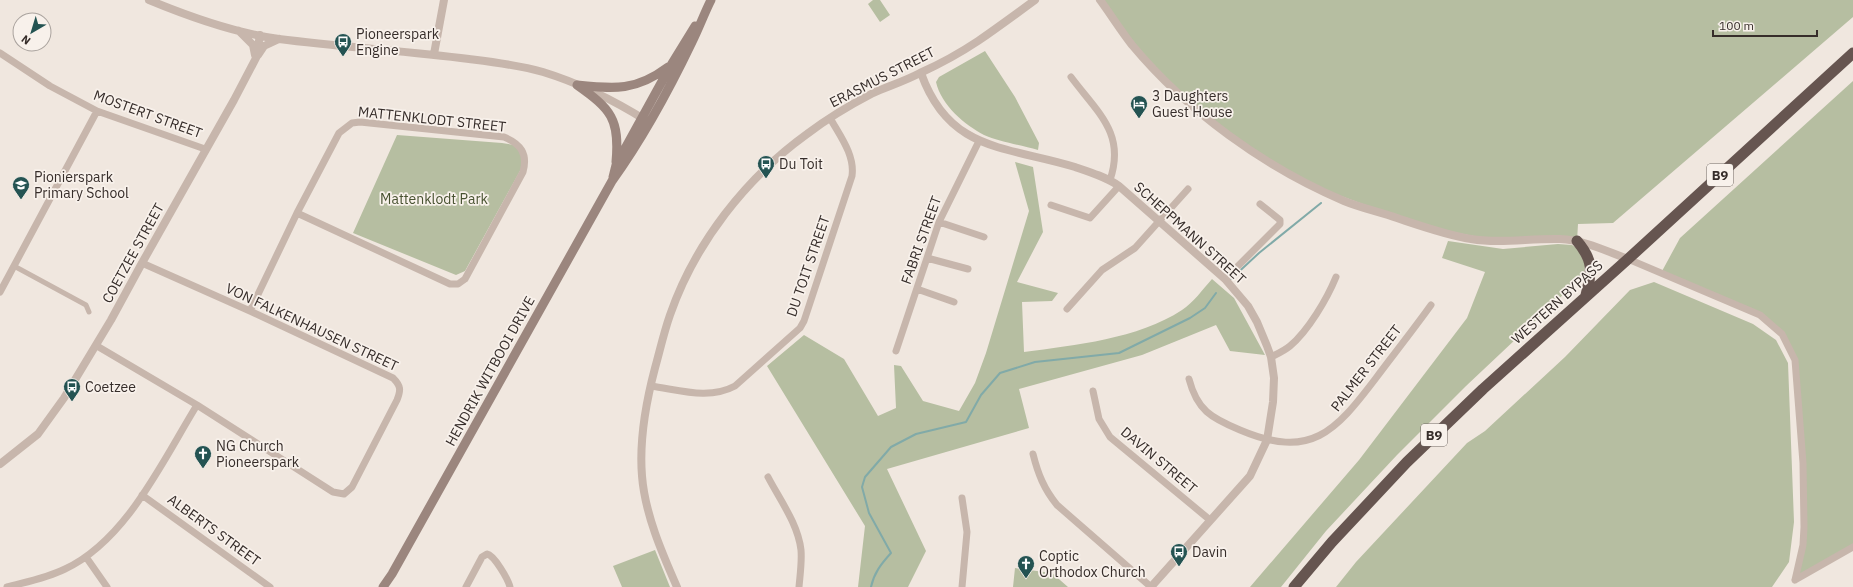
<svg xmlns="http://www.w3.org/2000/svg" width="1853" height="587" viewBox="0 0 1853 587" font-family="'IBM Plex Sans',sans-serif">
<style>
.green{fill:#b6bea1}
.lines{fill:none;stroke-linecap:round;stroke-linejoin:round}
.stream{stroke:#81aaa8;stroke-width:2}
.pedestrian{stroke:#c7b6ac;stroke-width:5}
.minor{stroke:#c7b6ac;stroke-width:7}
.tertiary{stroke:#c7b6ac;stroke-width:8}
.secondary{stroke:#9b867e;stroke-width:9}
.trunk{stroke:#665550;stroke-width:11}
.labels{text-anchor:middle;stroke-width:3.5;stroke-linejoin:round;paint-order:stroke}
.shield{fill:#f8f1eb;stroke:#706864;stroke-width:1}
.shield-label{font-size:13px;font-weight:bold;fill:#362d2a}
.poi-label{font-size:14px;fill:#362d2a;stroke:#f8f1eb;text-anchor:start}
.street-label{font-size:14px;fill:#362d2a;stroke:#f8f1eb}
.park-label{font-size:14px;fill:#485231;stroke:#f8f1eb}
</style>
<rect width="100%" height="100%" fill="#f0e7df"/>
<!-- green -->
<path class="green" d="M873,0H880L890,15L880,22L868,4Z
M1100,0H1853V17L1613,223L1578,224L1577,241L1504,242L1422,226L1306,183L1224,130L1157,73Z
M985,51L1015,97L1039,143L1038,150C1022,145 999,142 984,135C965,125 941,105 936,82L939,77Z
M1853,81V547L1795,580L1804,527L1795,360L1782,334L1760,315L1661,273L1680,238Z
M397,135L502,143L520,146L522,163L521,169L465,271L456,275L353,233Z
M1015,162L1033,167L1043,232L1017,282L1058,293L1052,301L1022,302L1024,352C1075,345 1138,339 1182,310C1193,303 1203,289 1212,279L1234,298L1265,355L1230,351L1216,325L1142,355L1019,389L1029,428L887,469L926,551L908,587H858L865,526L767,366L804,335L844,359L878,416L896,408L894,365L901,366L923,401L959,411L975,383L986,353L1029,211Z
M1448,241L1503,249L1558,244L1572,245L1579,250L1585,264L1584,275L1466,386L1397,455L1326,531L1281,587H1250L1359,460L1467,318L1485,272L1442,258Z
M1654,282L1753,324L1776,340L1788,363L1794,522L1789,562L1772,587H1336L1356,562L1467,443L1485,431L1565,357L1630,290Z
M655,550L670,587H622L613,566Z
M1015,568L1052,573L1068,587H1013Z"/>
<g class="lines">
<!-- stream -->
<path class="stream" d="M1231,279L1259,253L1321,203
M871,587C874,573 881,564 891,553L869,513L862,487L865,477L891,447L916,434L966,422L981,395L1000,373L1035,362L1119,353L1190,318L1205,308L1216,293"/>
<!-- pedestrian -->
<path class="pedestrian" d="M14,266L86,305L89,312"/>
<!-- minor -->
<path class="minor" d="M0,53L50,86L97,111L205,149
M1071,77C1097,112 1126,133 1110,180
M1051,205L1090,218L1119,186
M939,222L984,237
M927,258L968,269
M1628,259L1760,315L1782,334L1795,360L1803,463L1804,527L1803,545L1795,580
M1225,279L1280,224V220L1260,204
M917,289L954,302
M0,292L97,111
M1067,309L1102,270L1135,248L1188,189
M250,311L297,213L339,133L352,123L360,122L504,137C521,144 528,154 523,172L465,279L458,284H450L297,213
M97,346L197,405L333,492L344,494L352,487L397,400C401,390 401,386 393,378L250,311L142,263
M896,351L939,222L979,141
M1271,357C1277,354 1284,351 1290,346C1308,331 1327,299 1336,277
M1189,379C1197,410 1211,418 1240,430C1311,460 1335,432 1376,378C1394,354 1413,330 1431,305
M651,386C680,390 709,400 735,386L800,328L804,321L852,176C855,155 840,136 830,118
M1093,391L1099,419L1110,437L1210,520
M1033,454C1038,474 1044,489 1057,505L1151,587
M768,477C780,500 798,524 801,550C802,562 800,575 799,587
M142,495L270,587
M86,557L107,587
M1795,580L1853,547
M7,587C26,582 47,578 65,569C127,540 163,460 197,405
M466,587L482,557L487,554C494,555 508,579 510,587
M962,587L967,532L962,498"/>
<!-- tertiary -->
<path class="tertiary" d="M149,0C190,17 234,33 279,39C342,47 406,51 469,59C493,62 519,65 543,72C579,83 615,101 647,121
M1100,0C1111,15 1121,31 1132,45C1188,112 1264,167 1344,201C1361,208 1380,212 1397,218C1421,226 1446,235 1471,239C1501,244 1530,238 1560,239C1584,240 1606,251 1628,259
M239,31L253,45L255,55
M434,54L444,0
M258,55L264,46L279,39
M921,73C949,152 1006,146 1075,167C1090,172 1106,177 1119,186L1225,279L1248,306L1257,322L1267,346L1271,357L1274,378L1273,402L1267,440L1250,476L1151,587
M0,464L38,434L64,398L111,320L142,263L234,100L256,58L260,35
M677,587C662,553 645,514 642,476C639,440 646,402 655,368C660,350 664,332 670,315C695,243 746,178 807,134C828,118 850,105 873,93C889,86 905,81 920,73C940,64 960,53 978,41C997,28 1016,14 1035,0"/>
<!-- secondary -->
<path class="secondary" d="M577,85C615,89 636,91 668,67
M577,85C611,109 620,119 616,162
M613,177L616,165L671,65L695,26
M383,587L392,574L612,181C643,138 669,90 692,42C699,28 704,14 711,0"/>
<!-- trunk -->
<path class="trunk" d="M1577,241C1594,261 1592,271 1586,295
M1294,587L1332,542L1407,462L1483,389L1628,259L1853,53"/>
</g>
<!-- icons -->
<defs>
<symbol id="bus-pin" viewBox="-11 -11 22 30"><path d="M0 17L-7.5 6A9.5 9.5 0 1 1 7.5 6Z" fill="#245352" stroke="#f8f1eb"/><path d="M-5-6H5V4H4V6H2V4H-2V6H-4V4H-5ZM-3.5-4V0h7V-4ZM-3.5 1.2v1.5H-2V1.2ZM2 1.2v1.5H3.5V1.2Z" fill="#fff"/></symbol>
<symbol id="hotel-pin" viewBox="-11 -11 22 30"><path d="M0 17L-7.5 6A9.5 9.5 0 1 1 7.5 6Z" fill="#245352" stroke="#f8f1eb"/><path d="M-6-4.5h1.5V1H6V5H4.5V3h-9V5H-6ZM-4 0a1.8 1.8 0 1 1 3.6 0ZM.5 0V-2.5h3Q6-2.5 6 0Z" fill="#fff"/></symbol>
<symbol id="school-pin" viewBox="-11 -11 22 30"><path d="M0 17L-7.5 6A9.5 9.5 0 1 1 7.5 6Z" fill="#245352" stroke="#f8f1eb"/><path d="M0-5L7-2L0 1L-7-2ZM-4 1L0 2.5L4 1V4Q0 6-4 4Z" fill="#fff"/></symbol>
<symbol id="church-pin" viewBox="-11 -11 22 30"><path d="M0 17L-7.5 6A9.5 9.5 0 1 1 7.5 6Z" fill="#245352" stroke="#f8f1eb"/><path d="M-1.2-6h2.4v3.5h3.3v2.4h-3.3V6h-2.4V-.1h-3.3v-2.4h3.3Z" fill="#fff"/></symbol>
</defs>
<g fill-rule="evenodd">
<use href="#bus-pin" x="333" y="32" width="20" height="27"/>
<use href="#hotel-pin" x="1129" y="94" width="20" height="27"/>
<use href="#bus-pin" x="756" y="154" width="20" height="27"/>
<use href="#school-pin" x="11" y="175" width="20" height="27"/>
<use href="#bus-pin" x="62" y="377" width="20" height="27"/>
<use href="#church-pin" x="193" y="444" width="20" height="27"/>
<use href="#bus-pin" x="1169" y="542" width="20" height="27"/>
<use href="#church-pin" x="1016" y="554" width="20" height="27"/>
</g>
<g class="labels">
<!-- shield labels -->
<g class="shield">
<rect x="1707" y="164" width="26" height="22" rx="3"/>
<rect x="1421" y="424" width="26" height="22" rx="3"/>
</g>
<g class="shield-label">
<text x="1720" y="180">B9</text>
<text x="1434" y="440">B9</text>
</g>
<!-- poi labels -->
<g class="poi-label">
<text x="356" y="39">Pioneerspark<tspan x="356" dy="16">Engine</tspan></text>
<text x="1152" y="101">3 Daughters<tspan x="1152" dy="16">Guest House</tspan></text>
<text x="779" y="169">Du Toit</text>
<text x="34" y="182">Pionierspark<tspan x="34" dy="16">Primary School</tspan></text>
<text x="85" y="392">Coetzee</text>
<text x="216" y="451">NG Church<tspan x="216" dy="16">Pioneerspark</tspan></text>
<text x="1192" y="557">Davin</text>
<text x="1039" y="561">Coptic<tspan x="1039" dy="16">Orthodox Church</tspan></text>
</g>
<!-- street labels -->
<g class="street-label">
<text transform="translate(882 77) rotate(-27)" y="5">ERASMUS STREET</text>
<text transform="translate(148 114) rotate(20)" y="5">MOSTERT STREET</text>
<text transform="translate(432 119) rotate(6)" y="5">MATTENKLODT STREET</text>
<text transform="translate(1190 233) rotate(42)" y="5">SCHEPPMANN STREET</text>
<text transform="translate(921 240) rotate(-70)" y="5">FABRI STREET</text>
<text transform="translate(133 253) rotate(-61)" y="5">COETZEE STREET</text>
<text transform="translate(808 266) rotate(-71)" y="5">DU TOIT STREET</text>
<text transform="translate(1557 302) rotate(-42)" y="5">WESTERN BYPASS</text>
<text transform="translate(312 327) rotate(25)" y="5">VON FALKENHAUSEN STREET</text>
<text transform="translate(1366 368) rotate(-52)" y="5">PALMER STREET</text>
<text transform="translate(490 371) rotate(-61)" y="5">HENDRIK WITBOOI DRIVE</text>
<text transform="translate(1159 460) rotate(40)" y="5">DAVIN STREET</text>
<text transform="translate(214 530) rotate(36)" y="5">ALBERTS STREET</text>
</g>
<!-- park labels -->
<g class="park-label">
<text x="434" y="204">Mattenklodt Park</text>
</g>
</g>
<!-- north arrow -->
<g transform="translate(32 32) rotate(218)"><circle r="19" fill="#f8f1eb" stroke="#aaa39e"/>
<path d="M0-3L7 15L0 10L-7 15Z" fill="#245352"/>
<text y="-6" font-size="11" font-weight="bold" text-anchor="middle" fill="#362d2a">N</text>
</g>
<!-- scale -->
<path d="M1713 30v6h104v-6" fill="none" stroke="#362d2a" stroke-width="2"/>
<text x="1719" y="30" font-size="12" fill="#362d2a" stroke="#f8f1eb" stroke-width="3" paint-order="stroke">100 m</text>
</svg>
